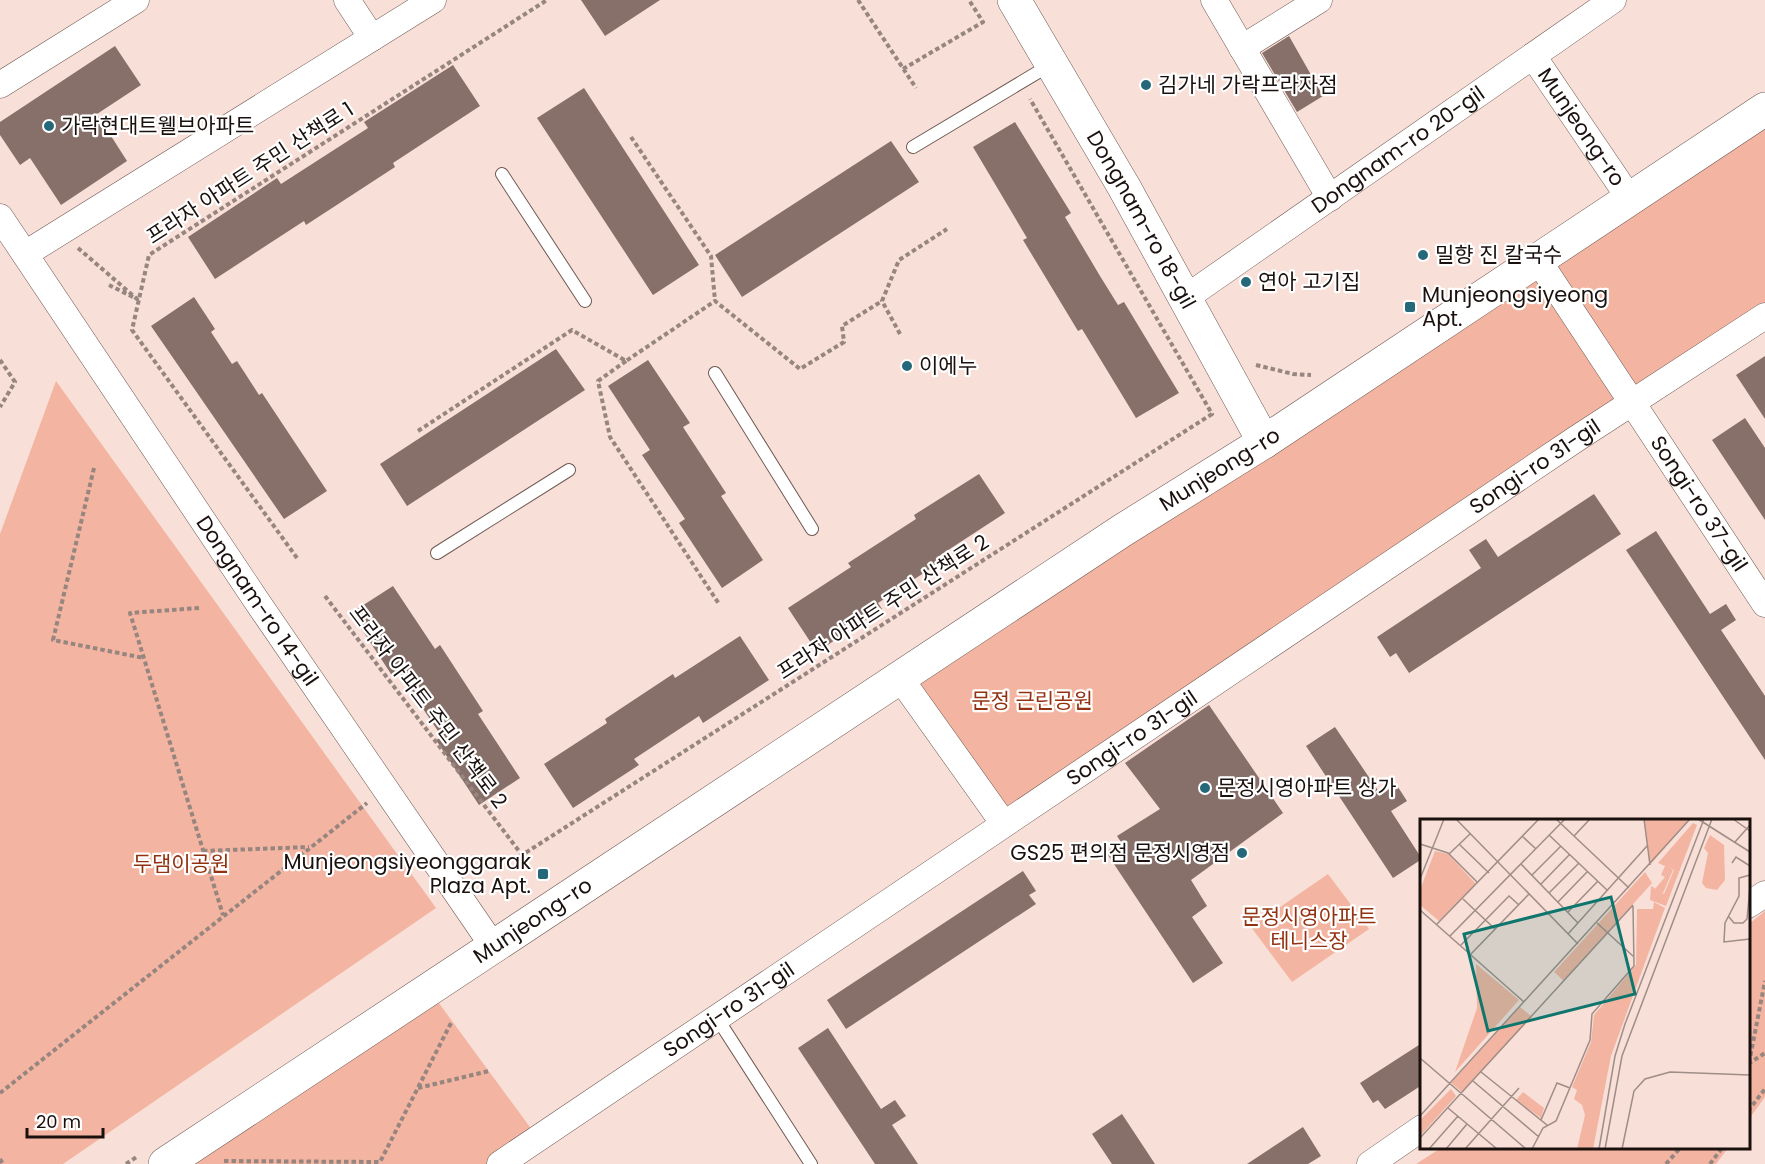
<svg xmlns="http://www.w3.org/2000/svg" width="1765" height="1164" viewBox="0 0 1765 1164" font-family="Poppins,'Noto Sans KR',sans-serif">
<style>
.green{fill:#f3b5a1}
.building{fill:#867069}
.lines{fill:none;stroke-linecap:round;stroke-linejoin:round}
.lane-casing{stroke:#6f5a54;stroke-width:14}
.street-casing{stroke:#6f5a54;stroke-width:27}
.secondary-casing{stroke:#6f5a54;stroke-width:34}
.path{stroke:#97857f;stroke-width:4;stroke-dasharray:4.5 3;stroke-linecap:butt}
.lane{stroke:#fff;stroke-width:12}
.street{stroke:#fff;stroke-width:26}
.secondary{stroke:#fff;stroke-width:33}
.poi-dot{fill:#24687a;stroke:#fff;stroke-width:2}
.labels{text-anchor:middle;stroke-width:4.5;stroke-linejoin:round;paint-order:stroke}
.poi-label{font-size:21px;fill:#1a110f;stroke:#fff;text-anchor:start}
.street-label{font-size:21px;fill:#1a110f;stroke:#fff}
.park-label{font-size:21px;fill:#933210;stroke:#fff}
.inset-road{fill:none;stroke:#9f8d87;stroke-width:1.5}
.view{fill:#0f766e;fill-opacity:0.15;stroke:#0f766e;stroke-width:3}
.inset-edge{fill:none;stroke:#1a110f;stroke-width:3}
</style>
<rect width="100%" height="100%" fill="#f8dfd7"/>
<!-- green -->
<path class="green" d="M1765,120V306L1007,814L913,684Z
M56,381L436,908L63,1164H0V534Z
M1328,874L1369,929L1292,982L1251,927Z
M1765,911V1097L1749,1119V924Z
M430,991L538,1138L500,1164H165Z
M1441,1148H1728L1716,1164H1416Z"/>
<!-- building -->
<path class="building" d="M581,0H660L605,36Z
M1289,36L1323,96L1297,112L1262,53Z
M115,46L141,85L97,114L127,161L61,205L30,158L20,165L0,135V122Z
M453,65L480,106L393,163L395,167L306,225L304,221L215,279L188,237L277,178L281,184L368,128L364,122Z
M584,88L699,265L653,295L537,118Z
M1015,122L1071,213L1065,217L1100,276L1118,305L1124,302L1179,393L1136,418L1082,329L1078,331L1023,240L1027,238L973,147Z
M891,141L919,182L742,297L715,255Z
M194,297L215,329L211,332L232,364L237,361L259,395L262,393L327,491L284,519L151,326Z
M556,349L585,390L407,506L380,464Z
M1765,356V419L1736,375Z
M648,360L690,423L683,427L726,493L721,496L763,560L722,588L679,523L685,519L642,455L650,450L608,386Z
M1745,418L1765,448V520L1712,440Z
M979,474L1005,513L939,556L942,561L878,603L882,609L817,652L788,608L851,567L848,563L916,519L914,515Z
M1594,494L1621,534L1409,673L1396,653L1390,657L1377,637L1481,568L1469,550L1486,539L1498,557Z
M1656,531L1710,614L1726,604L1736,620L1721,630L1765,696V760L1626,550Z
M393,586L435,649L440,645L483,711L478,714L520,778L479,805L436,740L442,737L399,673L393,677L351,613Z
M740,636L769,680L703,723L699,716L634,759L639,765L573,808L544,764L607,723L605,719L673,674L675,678Z
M1209,705L1283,813L1191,880L1207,906L1192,917L1223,963L1193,983L1106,852L1121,842L1117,836L1160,809L1125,763Z
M1335,727L1381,795L1396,784L1407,801L1391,811L1422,859L1393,878L1306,746Z
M1023,871L1036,891L1029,895L1036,904L846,1029L827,1000Z
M828,1028L881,1109L895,1100L906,1116L892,1125L918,1164H875L798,1048Z
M1422,1043V1085L1385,1109L1378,1100L1373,1103L1360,1083Z
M1122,1114L1155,1164H1112L1092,1134Z
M1303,1127L1321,1156L1308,1164H1247Z"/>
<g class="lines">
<defs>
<path id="lane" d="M913,147L1050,65
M502,174L585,301
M715,373L812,529
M437,553L569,470
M717,1018L811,1164"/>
<g id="street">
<path d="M347,0L372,38"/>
<path d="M1214,0L1330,198"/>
<path d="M1242,48L1319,0"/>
<path id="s1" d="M1533,56L1630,199"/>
<path d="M0,85L136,0"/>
<path id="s2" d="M0,217L256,600L493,946"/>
<path d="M25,254L433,0"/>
<path id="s3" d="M1538,260L1765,604"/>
<path id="s4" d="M1184,299L1613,0"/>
<path d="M900,678L1004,824"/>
<path d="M1748,905L1765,894"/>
<path id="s5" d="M500,1164L1576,439L1765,316"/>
<path d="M1370,1164L1422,1128"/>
</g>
<g id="secondary">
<path id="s6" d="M1014,0L1124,187L1264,442"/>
<path id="s7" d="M165,1164L1123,530L1264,442L1765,109"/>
</g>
</defs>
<!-- lane casing -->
<use href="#lane" class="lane-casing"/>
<!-- street casing -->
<use href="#street" class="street-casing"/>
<!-- secondary casing -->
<use href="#secondary" class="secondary-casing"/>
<!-- path -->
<path class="path" d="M858,0L916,88
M903,69L983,22L969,0
M631,137L711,256L715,301
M78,248L137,299L109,285
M900,334L882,301L899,260L947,229
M0,360L15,382L0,407
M626,361L598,381L610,437L719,604
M1256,365L1293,374L1311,375
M418,431L572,330L626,361L715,301L800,369L844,342L842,326L882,301
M94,468L53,640L144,658
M297,558L132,330L149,255L547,0
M325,596L522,855L1212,414L1030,99
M199,608L130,613L223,915
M203,851L309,847
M1749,1063L1765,981
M1748,1064L1765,1053
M418,1088L489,1071
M0,1093L367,803
M1748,1111L1765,1089
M0,1159L3,1164
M224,1161L380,1162L452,1021
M126,1164L138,1156
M1666,1164L1680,1148
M1710,1164L1722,1148"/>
<!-- lane -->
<use href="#lane" class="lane"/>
<!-- street -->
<use href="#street" class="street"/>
<!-- secondary -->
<use href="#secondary" class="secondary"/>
</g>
<!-- markers -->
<g class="poi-dot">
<circle cx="1146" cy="85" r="6"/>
<circle cx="49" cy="126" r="6"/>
<circle cx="1423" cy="255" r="6"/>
<circle cx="1246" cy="282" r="6"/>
<rect x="1404" y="301" width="12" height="12" rx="3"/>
<circle cx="907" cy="366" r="6"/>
<circle cx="1205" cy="788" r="6"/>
<circle cx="1242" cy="853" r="6"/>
<rect x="537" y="868" width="12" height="12" rx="3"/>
</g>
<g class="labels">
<!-- poi labels -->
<g class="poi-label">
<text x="1158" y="92">김가네 가락프라자점</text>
<text x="61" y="133">가락현대트웰브아파트</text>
<text x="1435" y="262">밀향 진 칼국수</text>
<text x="1258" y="289">연아 고기집</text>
<text x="1422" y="302">Munjeongsiyeong<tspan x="1422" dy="24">Apt.</tspan></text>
<text x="919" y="373">이에누</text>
<text x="1217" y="795">문정시영아파트 상가</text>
<text x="1230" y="860" text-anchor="end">GS25 편의점 문정시영점</text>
<text x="531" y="869" text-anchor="end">Munjeongsiyeonggarak<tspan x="531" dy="24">Plaza Apt.</tspan></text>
</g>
<!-- street labels -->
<g class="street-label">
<text dy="7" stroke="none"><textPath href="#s1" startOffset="86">Munjeong-ro</textPath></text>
<text dy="7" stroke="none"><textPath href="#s4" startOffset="261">Dongnam-ro 20-gil</textPath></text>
<text transform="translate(250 173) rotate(-33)" y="7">프라자 아파트 주민 산책로 1</text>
<text dy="7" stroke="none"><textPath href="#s6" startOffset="254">Dongnam-ro 18-gil</textPath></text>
<text dy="7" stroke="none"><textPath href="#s5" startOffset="1248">Songi-ro 31-gil</textPath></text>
<text dy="7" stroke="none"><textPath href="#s7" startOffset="1263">Munjeong-ro</textPath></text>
<text dy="7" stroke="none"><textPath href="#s3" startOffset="292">Songi-ro 37-gil</textPath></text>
<text dy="7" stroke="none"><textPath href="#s2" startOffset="462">Dongnam-ro 14-gil</textPath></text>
<text transform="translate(883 607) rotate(-33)" y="7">프라자 아파트 주민 산책로 2</text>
<text transform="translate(428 707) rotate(53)" y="7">프라자 아파트 주민 산책로 2</text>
<text dy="7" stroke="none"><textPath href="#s5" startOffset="762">Songi-ro 31-gil</textPath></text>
<text dy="7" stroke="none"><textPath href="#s7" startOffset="441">Munjeong-ro</textPath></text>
<text dy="7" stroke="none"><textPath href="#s5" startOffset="276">Songi-ro 31-gil</textPath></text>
</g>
<!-- park labels -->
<g class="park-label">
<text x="1032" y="708">문정 근린공원</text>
<text x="181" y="871">두댐이공원</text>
<text x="1309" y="924">문정시영아파트<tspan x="1309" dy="24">테니스장</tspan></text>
</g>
</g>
<!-- overview -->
<g transform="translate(1420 819)">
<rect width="330" height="330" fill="#f8dfd7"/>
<path d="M270,0L230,46L224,1ZM273,4L277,6L246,87L230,81L231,67L244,75L254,51L238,44ZM290,16L304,26L305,61L297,71L286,69L282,64L288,34L284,29ZM15,32L28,35L56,65L19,102L0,86V71ZM245,47L253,51L243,74L235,70L245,58L241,56ZM225,53L232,64L144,162L134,153ZM234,83L245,89L191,237L173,330H157L165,296L162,286L154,280L157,271L152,268L171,223L174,196L216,146L217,90H233ZM56,145L99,181L35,253L57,189ZM100,188L112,198L42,273L31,264ZM31,270L36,277L0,317V301ZM103,273L124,289L121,299L96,281Z" fill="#f3b5a1"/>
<path class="inset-road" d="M36,0L158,125M136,0L209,69M224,0L230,46M278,0L330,33M313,0L330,12M129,16L187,71M102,17L116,30M154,17L170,0M315,23L330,6M0,25L28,34L58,64M39,25L69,54M29,35L50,15M312,44L316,38L330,47M101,45L158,104M112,56L141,27M330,56L319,59V77L305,104L304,123L330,120M0,60L24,0M121,65L150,35M129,74L159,44M43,80L75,110M138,83L167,53M0,91L104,183M148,93L178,62M309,98L314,104H323L327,100L330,68M177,104L214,138M17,105L119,0M148,115L227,27M30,117L145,0M41,126L89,77L99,86M51,135L109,75M0,239L106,330M61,253L127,306M53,262L119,318M28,289L77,330M0,297L270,0M121,301L137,264L150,269M0,319L213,86M9,330L38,297M26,330L47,305M45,330L99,269M112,330L123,309L136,302L170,221L172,195L214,147L213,87M179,330L195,237L205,205L284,0M185,330L202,237L292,0M202,330L214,272L225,260L250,253L330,256"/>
<path class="view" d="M191,78L215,175L68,212L44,115Z"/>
<rect width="330" height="330" class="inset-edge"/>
</g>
<!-- scale -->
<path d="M27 1128v9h76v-9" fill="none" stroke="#1a110f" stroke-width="3"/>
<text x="36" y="1128" font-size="18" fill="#1a110f" stroke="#ffffff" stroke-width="4.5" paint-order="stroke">20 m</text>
</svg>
